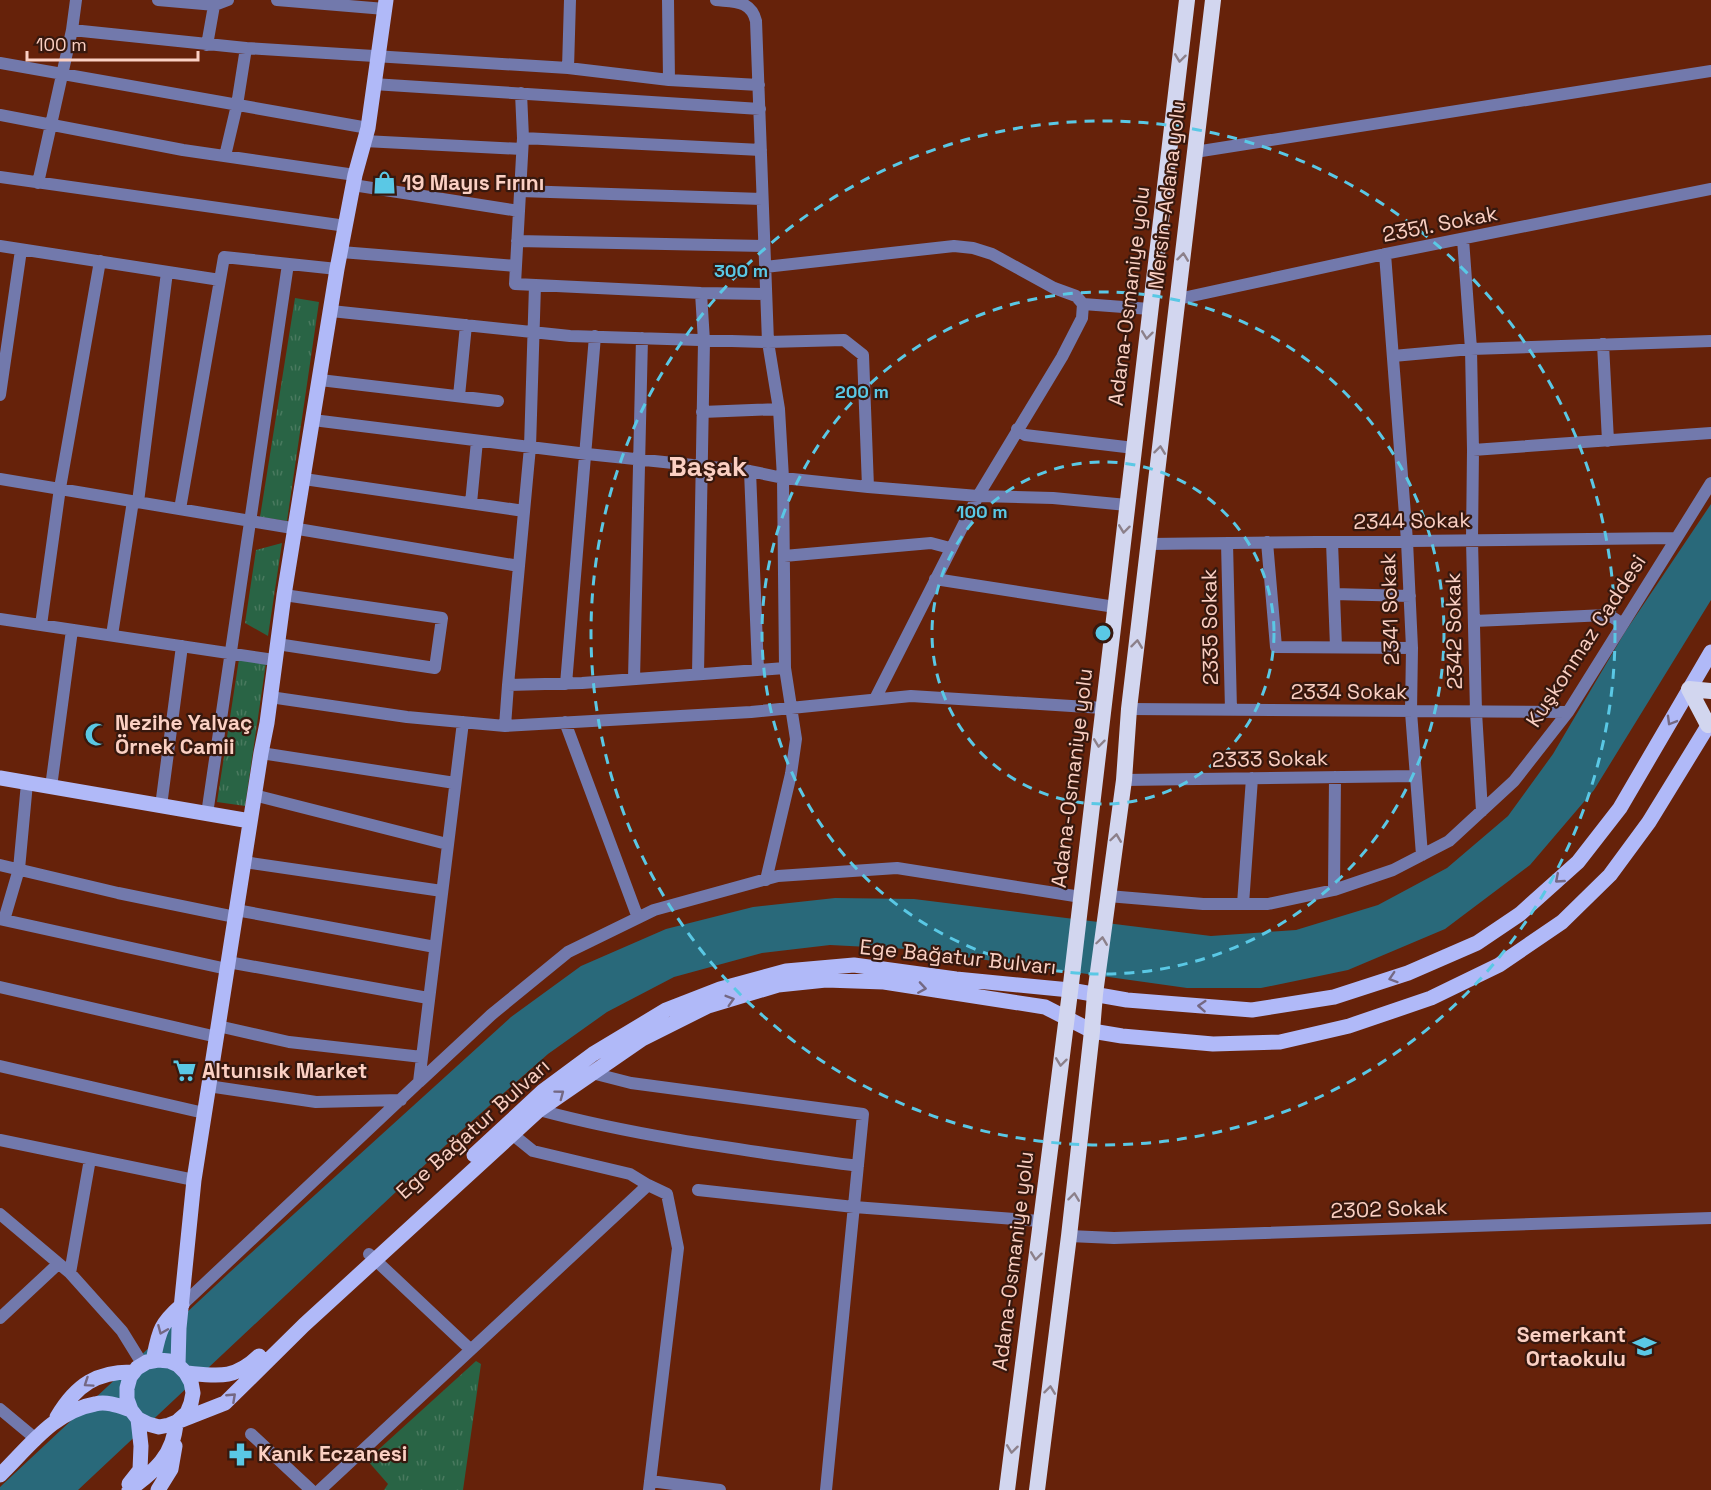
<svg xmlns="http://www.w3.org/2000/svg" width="1711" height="1490" viewBox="0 0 1711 1490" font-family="'Space Grotesk',sans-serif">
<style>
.park{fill:url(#park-tufts)}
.water{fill:#29697a}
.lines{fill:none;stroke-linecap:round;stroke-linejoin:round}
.minor{stroke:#7279ac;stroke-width:12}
.major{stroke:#b0b9f8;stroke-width:15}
.highway{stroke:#d2d6ef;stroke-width:16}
.oneway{stroke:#8c808a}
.oneway2{stroke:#746883}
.ring{fill:none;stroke:#5ac8e5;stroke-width:3;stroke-dasharray:10 8}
.labels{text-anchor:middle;stroke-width:4.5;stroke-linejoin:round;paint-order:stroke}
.poi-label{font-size:21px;font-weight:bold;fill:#fbd0c3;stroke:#37180e;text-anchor:start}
.street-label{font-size:21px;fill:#fbd0c3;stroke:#37180e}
.district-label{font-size:27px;font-weight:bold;fill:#fbd0c3;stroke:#37180e}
.centre{fill:#5ac8e5;stroke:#37180e;stroke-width:3}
.ring-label{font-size:18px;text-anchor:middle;font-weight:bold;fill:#5ac8e5;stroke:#37180e;stroke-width:4.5;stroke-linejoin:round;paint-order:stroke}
</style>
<defs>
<pattern id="park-tufts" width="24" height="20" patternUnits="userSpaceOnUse" patternTransform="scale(1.5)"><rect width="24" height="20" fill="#296445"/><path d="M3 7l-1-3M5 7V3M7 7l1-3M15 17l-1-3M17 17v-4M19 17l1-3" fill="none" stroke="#49795e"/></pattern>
</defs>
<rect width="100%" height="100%" fill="#66220a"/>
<!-- park -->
<path class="park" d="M295,298L319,302L287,521L260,517Z
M282,543L268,636L245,623L256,550Z
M239,659L266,663L245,806L217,802Z
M476,1361L481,1364L463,1490H384L388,1484L367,1460Z"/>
<!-- water -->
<path class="water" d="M1711,504V600L1594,790L1530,865L1445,929L1348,970L1261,988H1187L908,949L830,945L762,953L674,977L607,1012L548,1054L462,1130L78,1490H0V1487L230,1272L511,1017L581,966L666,929L753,907L835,898L914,899L1211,936L1296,930L1378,905L1447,868L1508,816L1553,754L1625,632Z"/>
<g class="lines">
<!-- minor -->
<path class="minor" d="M158,0L215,5L228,0
M277,0L385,9
M668,0L669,80
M716,0C734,2 751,0 756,21L768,342L779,409L783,478L868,487L978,496L1053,498L1127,505
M72,30L246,48L568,68L669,80L759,85
M207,45L215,0
M0,63L368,128
M568,68L570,0
M373,84L760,109
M521,93L523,138L515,284L701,293L766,294
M0,115L183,150L355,175
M523,138L761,150
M364,141L522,149
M1195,152L1711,71
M225,156L237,105L246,48
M0,177L346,226
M38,183L72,30L76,0
M353,185L519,211
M520,191L762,199
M1463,239L1471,349L1473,450L1472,540L1476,712L1482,811
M517,241L764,246
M0,246L220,280L224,257L337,269
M341,252L516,266
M1385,254L1407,541L1412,648L1411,712L1422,855
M765,267L954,246L973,248L992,254L1054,288L1076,296L1083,304L1082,318L1062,357L978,496L875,699
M1178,299L1385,254L1711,189
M1083,304L1150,309
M331,311L570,336L768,342L844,340L863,355L868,487
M1603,344L1608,441
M1393,356L1471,349L1711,341
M320,380L498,401
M0,395L21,250
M459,396L466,325
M702,412L779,409
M313,420L587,454L750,471L783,478L785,668L796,739L791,774L766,880
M1017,429L1025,435L1134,448
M1473,450L1711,433
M750,471L758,669
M0,479L519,566
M304,479L524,511
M138,502L167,272
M471,503L477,441
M180,509L220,280
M1267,542L1276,647L1412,648
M1332,542L1336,647
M1227,543L1231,710
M1149,544L1676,538
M784,556L931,543L950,548
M935,579L1115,607
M1334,594L1410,596
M0,619L274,660
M1474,621L1606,615L1612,617L1623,624
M41,625L60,488L100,261
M112,635L133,501
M277,644L435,668L442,618L284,595
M698,674L704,341L701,293
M634,679L642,338
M566,684L595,336
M508,685L530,447L535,285
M270,697L407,717L505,726L508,685L582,683L785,668
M1129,709L1568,712
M565,722L638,918
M505,726L751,712L911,696L1103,708
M261,753L455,783
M1124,780L1416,776
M51,787L72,630
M254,795L447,844
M161,806L182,646
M207,814L288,264
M244,862L442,891
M0,865L118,893L235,917
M1334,890L1335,777
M1108,896L1203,904H1268L1334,890L1393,870L1449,841L1514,781L1568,712L1711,483
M1243,904L1252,778
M236,910L435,947
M0,919L227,969
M4,920L19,869L27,783
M228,962L428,998
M0,987L217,1037
M218,1026L289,1042L422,1057
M0,1066L204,1113
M588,1072L631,1083L863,1114L826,1490
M419,1082L491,1015L568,952L654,910L778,876L897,868L1081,897
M208,1086L316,1102L401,1100
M539,1110C643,1138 751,1151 858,1166
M512,1134L533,1151L630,1174L648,1185
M0,1140L194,1180
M698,1190L854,1207L1040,1221
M0,1214L70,1273L122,1331L143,1365
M1069,1236L1114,1238L1711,1218
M369,1254L470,1349
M70,1273L90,1159
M182,1305L419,1082L463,722
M0,1318L58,1264
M0,1409L36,1439
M251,1434L311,1490
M650,1481L720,1490
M320,1490L648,1185L667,1194L678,1248L649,1490"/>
<!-- major -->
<path class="major" d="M0,778L250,821
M474,1155L543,1091L593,1054L666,1010L720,989L786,971L854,965L956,979L1070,990L1127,1000L1252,1010L1334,997L1408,973L1477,943L1520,914L1578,862L1620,808L1711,652
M153,1361C159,1332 159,1325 182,1305
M178,1365L179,1328L194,1180L261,753L267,723L284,595L337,269L355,175L368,128L386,0
M186,1373C218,1376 234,1380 259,1356
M57,1417C76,1385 97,1371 134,1372
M179,1420L187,1413L191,1403L193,1393L191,1382L186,1373L178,1365L169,1361L158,1360L147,1362L137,1368L130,1377L127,1388V1399L131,1410L138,1419L148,1424L159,1427L169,1425L225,1403L304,1325L539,1110L642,1039L708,1006L778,985L826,980L884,982L1045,1007L1092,1031L1122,1036L1213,1044L1280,1042L1349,1026L1431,998L1499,965L1562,922L1610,875L1649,822L1711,721
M0,1475C28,1448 54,1411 95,1404C107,1401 119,1406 131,1410
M129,1484L140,1470L141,1446L138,1419
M129,1490C155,1471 174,1455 176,1422
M158,1490L171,1469L175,1446"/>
<!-- highway -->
<path class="highway" d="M1708,725L1689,689L1711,691
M1007,1490L1071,984L1187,0
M1037,1490L1069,1236L1092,1031L1095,994L1124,780L1129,709L1213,0"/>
</g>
<!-- one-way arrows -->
<defs><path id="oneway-chevron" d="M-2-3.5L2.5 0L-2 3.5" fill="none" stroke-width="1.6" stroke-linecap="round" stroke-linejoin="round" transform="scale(1.5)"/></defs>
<g class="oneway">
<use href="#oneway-chevron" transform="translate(1180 58) rotate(97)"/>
<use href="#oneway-chevron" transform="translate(1183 257) rotate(-83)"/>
<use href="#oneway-chevron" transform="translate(1147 335) rotate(97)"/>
<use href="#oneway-chevron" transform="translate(1160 450) rotate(-83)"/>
<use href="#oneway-chevron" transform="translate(1124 529) rotate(97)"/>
<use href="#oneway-chevron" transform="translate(1137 644) rotate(-83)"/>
<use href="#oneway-chevron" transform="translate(1099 743) rotate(97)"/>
<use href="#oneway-chevron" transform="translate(1116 838) rotate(-82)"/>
<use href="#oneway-chevron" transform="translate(1102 941) rotate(-82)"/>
<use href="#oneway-chevron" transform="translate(1061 1062) rotate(97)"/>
<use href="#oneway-chevron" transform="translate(1074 1197) rotate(-83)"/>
<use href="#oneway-chevron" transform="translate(1036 1256) rotate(97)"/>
<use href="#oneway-chevron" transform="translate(1050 1390) rotate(-83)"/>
<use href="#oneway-chevron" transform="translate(1012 1449) rotate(97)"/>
</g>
<g class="oneway2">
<use href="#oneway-chevron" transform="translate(1671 721) rotate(120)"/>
<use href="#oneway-chevron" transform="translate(1559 879) rotate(139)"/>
<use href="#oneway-chevron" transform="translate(1393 978) rotate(162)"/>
<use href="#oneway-chevron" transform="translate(922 988) rotate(9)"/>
<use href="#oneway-chevron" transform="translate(730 1000) rotate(-17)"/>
<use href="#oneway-chevron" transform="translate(1202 1006) rotate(-176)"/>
<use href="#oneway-chevron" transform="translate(560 1094) rotate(-37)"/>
<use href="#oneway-chevron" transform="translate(162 1330) rotate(113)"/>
<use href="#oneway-chevron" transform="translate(88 1383) rotate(146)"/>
<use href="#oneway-chevron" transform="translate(232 1397) rotate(-43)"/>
</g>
<!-- distance rings -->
<g class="ring">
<circle cx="1103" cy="633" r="171"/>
<circle cx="1103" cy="633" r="341"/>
<circle cx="1103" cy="633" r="512"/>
</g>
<!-- icons -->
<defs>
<symbol id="shop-bare" viewBox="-9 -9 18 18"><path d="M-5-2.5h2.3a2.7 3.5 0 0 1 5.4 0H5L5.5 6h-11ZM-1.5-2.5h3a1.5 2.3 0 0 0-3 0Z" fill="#5ac8e5" stroke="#37180e" stroke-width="2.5" paint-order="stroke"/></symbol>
<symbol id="mosque-bare" viewBox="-9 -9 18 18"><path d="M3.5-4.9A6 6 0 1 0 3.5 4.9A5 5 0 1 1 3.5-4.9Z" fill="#5ac8e5" stroke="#37180e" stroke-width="2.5" paint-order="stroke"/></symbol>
<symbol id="supermarket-bare" viewBox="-9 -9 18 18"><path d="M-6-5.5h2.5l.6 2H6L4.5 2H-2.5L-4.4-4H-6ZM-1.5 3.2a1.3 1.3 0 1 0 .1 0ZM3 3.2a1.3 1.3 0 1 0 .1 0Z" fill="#5ac8e5" stroke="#37180e" stroke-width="2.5" paint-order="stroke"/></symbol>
<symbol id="school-bare" viewBox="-9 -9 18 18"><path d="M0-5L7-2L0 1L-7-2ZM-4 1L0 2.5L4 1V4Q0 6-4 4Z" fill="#5ac8e5" stroke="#37180e" stroke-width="2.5" paint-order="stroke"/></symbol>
<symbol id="pharmacy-bare" viewBox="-9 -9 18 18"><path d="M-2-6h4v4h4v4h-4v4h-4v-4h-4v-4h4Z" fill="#5ac8e5" stroke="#37180e" stroke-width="2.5" paint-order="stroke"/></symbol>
</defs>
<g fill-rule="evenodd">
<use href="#shop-bare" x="368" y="166" width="33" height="33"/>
<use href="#mosque-bare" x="80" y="718" width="33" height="33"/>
<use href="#supermarket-bare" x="168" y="1054" width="33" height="33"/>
<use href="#school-bare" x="1628" y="1330" width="33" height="33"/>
<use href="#pharmacy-bare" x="224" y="1438" width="33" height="33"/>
</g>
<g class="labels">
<!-- poi labels -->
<g class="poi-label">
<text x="402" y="190">19 Mayıs Fırını</text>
<text x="115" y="730">Nezihe Yalvaç<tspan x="115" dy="24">Örnek Camii</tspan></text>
<text x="202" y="1078">Altunısık Market</text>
<text x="1626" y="1342" text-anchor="end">Semerkant<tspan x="1626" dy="24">Ortaokulu</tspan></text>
<text x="258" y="1461">Kanık Eczanesi</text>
</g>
<!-- street labels -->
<g class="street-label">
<text transform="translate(1167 195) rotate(-83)" y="7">Mersin-Adana yolu</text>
<text transform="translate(1440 224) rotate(-11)" y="7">2351. Sokak</text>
<text transform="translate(1129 296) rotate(-83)" y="7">Adana-Osmaniye yolu</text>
<text transform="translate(1412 521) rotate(-1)" y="7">2344 Sokak</text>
<text transform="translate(1390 609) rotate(-92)" y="7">2341 Sokak</text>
<text transform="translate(1210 627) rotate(-91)" y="7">2335 Sokak</text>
<text transform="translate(1454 631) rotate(-91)" y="7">2342 Sokak</text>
<text transform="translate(1586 641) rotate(-57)" y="7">Kuşkonmaz Caddesi</text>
<text x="1349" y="699">2334 Sokak</text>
<text transform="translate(1270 759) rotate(-1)" y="7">2333 Sokak</text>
<text transform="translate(1072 778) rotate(-83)" y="7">Adana-Osmaniye yolu</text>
<text transform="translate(958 957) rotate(6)" y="7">Ege Bağatur Bulvarı</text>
<text transform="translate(473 1129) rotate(-42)" y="7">Ege Bağatur Bulvarı</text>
<text transform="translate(1389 1209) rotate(-2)" y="7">2302 Sokak</text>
<text transform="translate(1013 1261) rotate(-83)" y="7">Adana-Osmaniye yolu</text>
</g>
<!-- district labels -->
<g class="district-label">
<text x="708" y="476">Başak</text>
</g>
</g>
<circle cx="1103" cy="633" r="9" class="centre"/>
<g class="ring-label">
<text x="741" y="277">300 m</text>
<text x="862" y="398">200 m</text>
<text x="982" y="518">100 m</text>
</g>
<!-- scale -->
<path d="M27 51v9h171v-9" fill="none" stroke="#fbd0c3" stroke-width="3"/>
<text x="36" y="51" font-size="18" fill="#fbd0c3" stroke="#37180e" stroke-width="4.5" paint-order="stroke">100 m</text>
</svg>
